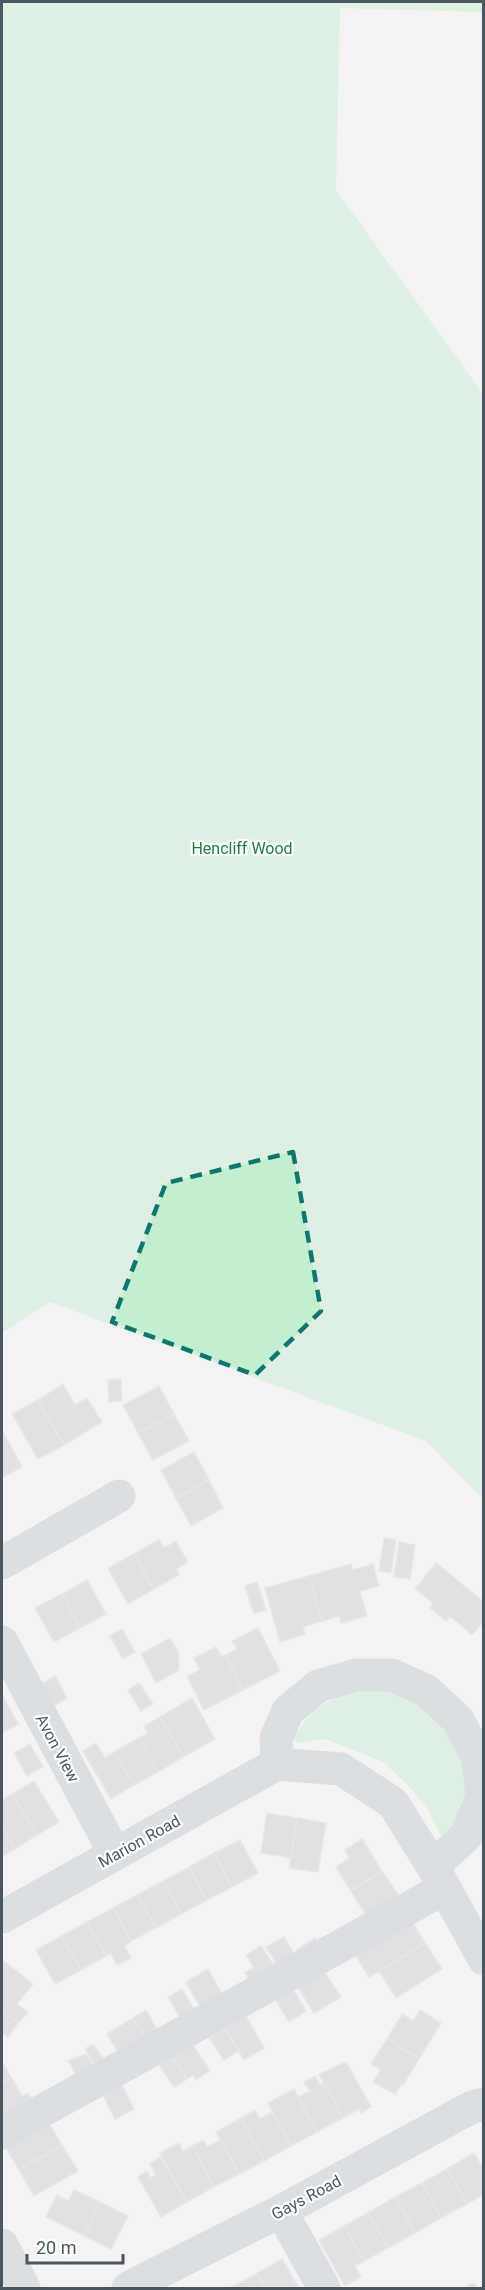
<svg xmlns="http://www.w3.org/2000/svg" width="485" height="2290" viewBox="0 0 485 2290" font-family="Roboto,sans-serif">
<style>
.green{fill:#c3eed0}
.building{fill:#c9cdd1;stroke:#d6d9dd;stroke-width:1.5}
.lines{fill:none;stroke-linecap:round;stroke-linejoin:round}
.minor{stroke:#bec7cd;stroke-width:33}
.marked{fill:none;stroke:#0f766e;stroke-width:4.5;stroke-dasharray:12 8;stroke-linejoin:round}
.labels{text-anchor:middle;stroke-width:4.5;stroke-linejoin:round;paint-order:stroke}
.park-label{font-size:16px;fill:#1b7f44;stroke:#fff}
.street-label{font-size:16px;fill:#4a575f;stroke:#fff}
</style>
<rect width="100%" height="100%" fill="#f4f2f2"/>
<!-- green -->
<path class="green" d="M2,2H483V12L340,8L336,190L483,394V1499L426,1441L50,1302L2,1333Z
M358,1689H388L422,1701L451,1727L469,1761L471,1793L460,1826L442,1838L427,1808L408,1785L383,1762L326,1739L297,1743L293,1740C312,1706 323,1703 358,1689Z"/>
<!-- building -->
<path class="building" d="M121,1379L122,1401L109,1402L108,1380Z
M63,1384L75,1405L87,1398L102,1422L64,1445L38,1400Z
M159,1386L174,1414L138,1433L123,1405Z
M38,1400L64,1445L38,1459L12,1414Z
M174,1414L189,1441L153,1460L138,1433Z
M2,1430L22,1467L2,1478Z
M194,1452L209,1480L176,1498L161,1470Z
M209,1480L223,1508L191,1526L176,1498Z
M384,1538L396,1540L391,1573L379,1571Z
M159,1539L164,1548L176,1541L188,1562L176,1569L179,1575L154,1589L134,1554Z
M399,1542L415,1545L410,1579L394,1577Z
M134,1554L154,1589L128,1604L108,1568Z
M436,1563L484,1602V1621L472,1635L450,1616L446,1621L430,1608L433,1603L415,1589Z
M351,1564L352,1570L373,1564L379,1586L360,1591L367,1616L341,1623L340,1616L322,1621L309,1576Z
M309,1576L322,1621L303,1627L305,1634L280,1642L265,1588Z
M87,1580L106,1614L80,1628L62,1594Z
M257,1582L266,1610L254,1614L245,1586Z
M62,1594L80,1628L54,1642L35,1608Z
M258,1628L280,1671L243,1690L226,1655L237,1649L232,1641Z
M122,1629L135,1652L123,1659L110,1636Z
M170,1638L178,1652L179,1670L156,1683L141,1654Z
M216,1647L222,1657L226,1655L243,1690L204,1710L187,1676L200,1670L194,1658Z
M55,1676L67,1698L54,1706L41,1684Z
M139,1683L153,1704L141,1711L128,1690Z
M2,1694L18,1724L2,1733Z
M192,1698L215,1739L183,1757L160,1717Z
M160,1717L183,1757L158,1772L139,1738L148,1733L144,1726Z
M139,1738L158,1772L134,1785L114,1752Z
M96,1743L105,1758L114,1752L134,1785L111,1799L83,1751Z
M30,1744L43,1767L27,1776L14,1753Z
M34,1781L59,1822L37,1835L12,1794Z
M12,1794L37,1835L15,1849L2,1826V1800Z
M267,1813L297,1818L291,1858L261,1853Z
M297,1818L326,1823L318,1872L289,1868Z
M2,1826L15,1849L2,1857Z
M362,1839L382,1871L351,1891L336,1867L350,1858L345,1850Z
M240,1840L258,1873L232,1887L214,1853Z
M214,1853L232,1887L207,1900L189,1867Z
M189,1867L207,1900L181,1914L163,1881Z
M382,1871L401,1899L369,1920L351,1891Z
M163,1881L181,1914L156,1928L137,1895Z
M137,1895L156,1928L131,1941L113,1908Z
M113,1908L131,1941L125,1946L131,1958L117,1965L111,1953L106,1956L87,1922Z
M409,1917L425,1943L369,1977L353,1951Z
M87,1922L106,1956L81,1970L61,1936Z
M61,1936L81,1970L55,1984L36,1950Z
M284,1937L297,1959L280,1969L266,1947Z
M315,1938L321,1948L303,1960L296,1950Z
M425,1943L442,1969L396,1998L379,1971Z
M261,1946L277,1970L253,1986L245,1973L254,1967L246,1955Z
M4,1961L33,1984L17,2004L28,2012L18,2023L2,2010V1964Z
M208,1969L226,2001L204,2014L186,1982Z
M323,1970L341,1997L314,2013L297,1986Z
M182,1989L195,2011L181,2019L168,1997Z
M293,1989L306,2011L289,2022L275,1999Z
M2,2010L18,2023L8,2037L2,2033Z
M146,2010L158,2031L146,2039L133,2018Z
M420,2010L441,2023L419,2059L387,2039L402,2014L413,2021Z
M246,2016L264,2048L244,2060L225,2029Z
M133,2018L146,2039L120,2055L107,2034Z
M225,2029L239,2050L224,2060L209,2038Z
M387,2039L419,2059L403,2085L401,2084L395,2094L373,2082L381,2070L371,2064Z
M93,2044L105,2061L97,2067L85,2049Z
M192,2044L210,2070L196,2080L193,2075L187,2079L172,2057Z
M87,2054L97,2072L80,2081L68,2061Z
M172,2057L187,2079L174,2087L159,2065Z
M2,2062L11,2077L2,2083Z
M346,2062L371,2107L361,2113L359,2109L343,2118L319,2074Z
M315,2076L320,2085L324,2083L343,2118L317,2132L298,2097L310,2091L304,2082Z
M11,2077L22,2096L28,2093L33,2101L2,2120V2083Z
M121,2083L134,2109L115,2119L102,2093Z
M294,2089L317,2132L291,2146L268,2103Z
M255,2110L260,2119L272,2112L291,2146L264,2161L241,2118Z
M46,2118L62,2145L19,2170L3,2143Z
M241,2118L264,2161L239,2174L216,2132Z
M203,2140L207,2147L221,2140L239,2174L214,2187L192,2146Z
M179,2143L183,2151L192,2146L214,2187L187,2202L160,2153Z
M62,2145L78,2171L34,2196L19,2170Z
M474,2153L484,2170V2194L467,2204L447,2169Z
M160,2157L187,2202L161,2217L138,2177L147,2171L151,2178L156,2175L150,2164Z
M447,2169L467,2204L441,2218L422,2183Z
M422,2183L441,2218L415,2233L395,2197Z
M74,2190L100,2202L84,2236L46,2217L57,2195L68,2201Z
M395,2197L415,2233L388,2248L368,2213Z
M100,2202L128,2216L111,2249L84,2236Z
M368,2213L388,2248L364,2261L344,2226Z
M344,2226L364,2261L355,2266L361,2277L345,2286L319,2240Z
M282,2259L299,2288H265L256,2274Z
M256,2274L265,2288H230Z
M474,2283L477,2288H463Z"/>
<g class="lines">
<!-- minor -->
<path class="minor" d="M2,1563L119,1496
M2,1642L115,1854
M277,1764L276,1738L288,1711L318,1686L356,1675H392L427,1691L458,1720L478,1758L482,1797L466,1836L433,1867
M2,1917L277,1764L341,1769L393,1803L433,1867L484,1959
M2,2133L445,1888
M281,2211L324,2288
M2,2245L24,2288
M128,2288L281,2211L472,2107L484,2104"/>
</g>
<!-- marked area -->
<path d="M0 0H485V2290H0ZM293,1152L321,1311L255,1375L112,1322L166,1183Z" fill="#f4f2f2" fill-opacity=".55" fill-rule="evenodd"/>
<path class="marked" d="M293,1152L321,1311L255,1375L112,1322L166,1183Z"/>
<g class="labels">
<!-- park labels -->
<g class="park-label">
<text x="242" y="854">Hencliff Wood</text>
</g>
<!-- street labels -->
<g class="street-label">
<text transform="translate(58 1748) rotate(62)" y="6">Avon View</text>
<text transform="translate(139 1841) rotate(-29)" y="6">Marion Road</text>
<text transform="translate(306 2197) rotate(-28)" y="6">Gays Road</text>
</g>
</g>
<!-- border -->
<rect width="485" height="2290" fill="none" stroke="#4a575f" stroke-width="6"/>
<!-- scale -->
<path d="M27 2254v9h96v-9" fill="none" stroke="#4a575f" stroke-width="3"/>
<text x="36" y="2254" font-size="18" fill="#4a575f" stroke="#ffffff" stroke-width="4.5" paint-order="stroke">20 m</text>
</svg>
